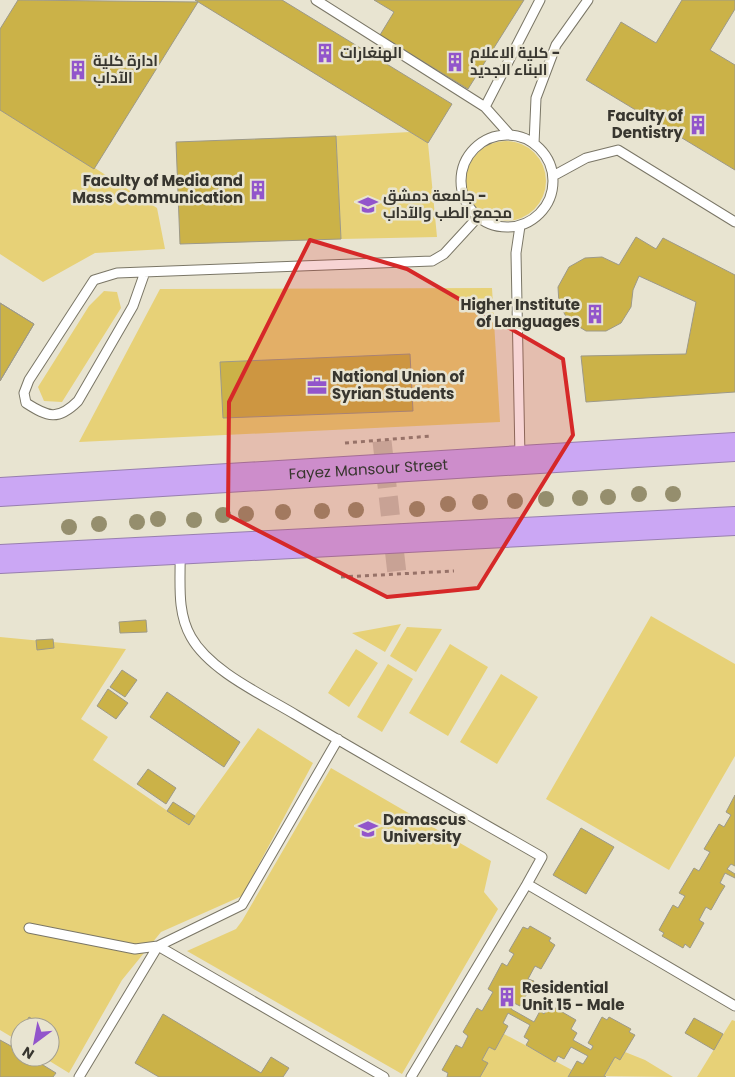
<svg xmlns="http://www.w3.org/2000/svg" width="735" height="1077" viewBox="0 0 735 1077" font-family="Poppins,Cairo,sans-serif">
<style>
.green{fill:#e7d177}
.building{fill:#cbb248;stroke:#9d9988}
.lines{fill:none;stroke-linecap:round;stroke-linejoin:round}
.street-tunnel{stroke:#c5c1b1;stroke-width:19;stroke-dasharray:19 9;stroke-linecap:butt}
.lane-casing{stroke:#7a7666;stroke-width:11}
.highway-casing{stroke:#987faf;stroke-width:30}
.path{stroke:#888579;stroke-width:3;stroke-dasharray:4 4;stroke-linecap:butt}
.lane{stroke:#fff;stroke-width:9}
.highway{stroke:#cba7f4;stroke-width:28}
.tree{fill:#958e6d}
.marked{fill:#d62828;fill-opacity:0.2;stroke:#d62828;stroke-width:4;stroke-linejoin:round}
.labels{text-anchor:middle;stroke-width:5;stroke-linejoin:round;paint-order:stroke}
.poi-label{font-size:15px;font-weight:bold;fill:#38362f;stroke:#e8e4d1;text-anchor:start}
.street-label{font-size:15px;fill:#38362f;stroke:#e8e4d1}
</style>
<rect width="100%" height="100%" fill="#e8e4d1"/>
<!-- green -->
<path class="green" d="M0,107L157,208L165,249L95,253L43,282L0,254Z
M410,132L428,143L437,237L341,239L336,136Z
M466 181a40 40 0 1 1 80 0a40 40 0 1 1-80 0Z
M492,288L500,422L79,442L160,289Z
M104,291L117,292L121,308L62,402L44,401L38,387L89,306Z
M651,616L735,664V756L669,870L546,799Z
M401,624L385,652L352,633Z
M407,627L442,629L416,672L390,656Z
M0,637L126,649L81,719L108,737L93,760L188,825L258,728L313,763L242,896L161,932L122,980L69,1073L43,1057H50V1027H20V1042L0,1030Z
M450,644L488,667L448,736L409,713Z
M356,649L378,663L349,707L328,693Z
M388,664L413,679L382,732L357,717Z
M501,674L538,697L497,764L460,742Z
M331,768L491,861L484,892L498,909L402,1074L187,951L236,929L242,921Z
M732,1020L735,1021V1077H697Z
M504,1034L572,1070L568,1077H480L487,1063L482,1060L489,1047L495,1050Z
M625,1052L645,1060L673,1077L604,1076L615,1057L620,1060Z"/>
<!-- building -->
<path class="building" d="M18,0L198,2L94,169L0,110V29Z
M195,0H282L452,104L428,143Z
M374,0H524L468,89L380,35L394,12Z
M682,0H735V9L710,50L735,65V170L586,80L621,22L656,43Z
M336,136L341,239L180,244L176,142Z
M636,237L656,249L663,238L735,275V392L586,402L581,356L686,354L696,302L639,276L633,290L631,307L621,323L606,331H586L568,320L559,304L558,287L569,267L585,258L602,257L619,265Z
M0,303L34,324L0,381Z
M0,303L34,324L0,381Z
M410,354L413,411L223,418L220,362Z
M146,620L147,632L120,633L119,622Z
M53,639L54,648L37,650L36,640Z
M122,670L137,680L125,697L110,687Z
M108,689L128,703L116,719L97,706Z
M167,692L240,742L224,767L150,717Z
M148,769L176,788L166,804L137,784Z
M735,795V866L731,864L727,869L735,874V878L725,873L720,883L725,886L720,894L711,910L706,907L699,920L704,923L690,948L685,944L683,948L662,936L664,933L659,930L673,905L678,908L685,896L679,893L694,868L699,871L710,852L704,849L719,824L724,827L731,815L726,812Z
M173,802L195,816L189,825L167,811Z
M581,828L614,847L586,894L553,875Z
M530,926L551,938L549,941L555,945L541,969L535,966L528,979L534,981L520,1006L514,1003L511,1009L534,1022L540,1011L544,1014L550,1005L576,1020L571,1029L577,1033L573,1040L591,1050L593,1046L588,1043L602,1017L607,1020L609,1017L631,1029L629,1032L635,1035L620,1060L615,1057L604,1076L606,1077H568L577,1061L583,1064L588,1056L571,1047L564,1059L558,1056L555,1062L526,1045L529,1040L524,1037L530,1025L508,1013L503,1023L508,1026L495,1050L489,1047L482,1060L488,1063L480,1077H447L448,1073L442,1070L456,1045L462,1048L468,1036L463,1032L477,1008L482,1011L493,992L488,989L502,963L507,966L514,954L509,951L523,927L528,929Z
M163,1014L261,1073L271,1057L289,1068L283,1077H159L135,1063Z
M29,1017L46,1027H23Z
M694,1018L723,1034L714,1050L685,1033Z
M0,1040L20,1051V1057H30L56,1073L53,1077H0Z"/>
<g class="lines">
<!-- street-tunnel -->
<path class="street-tunnel" d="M382,441L397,574"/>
<defs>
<path id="lane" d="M316,0L485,107L540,0
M485,107L510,135
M461 181a46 46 0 1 1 92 0a46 46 0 1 1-92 0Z
M534,144L536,98L556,45L588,0
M553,176L586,158L618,150L735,222
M520,226L516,253L520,457
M145,272L133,306L78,401C58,421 48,417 26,403L24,393L29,380L94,280L117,273L432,261L444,254L478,217
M180,552C181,580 176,611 191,637C210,671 263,695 296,715C377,763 460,810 542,857L527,884L735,1006
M29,928L135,949L158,946L384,1077
M79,1077L158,946L242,905L338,739
M411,1077L527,884"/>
<g id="highway">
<path id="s1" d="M0,492L735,447"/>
<path d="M0,559L735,521"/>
</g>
</defs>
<!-- lane casing -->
<use href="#lane" class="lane-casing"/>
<!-- highway casing -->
<use href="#highway" class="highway-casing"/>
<!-- path -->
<path class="path" d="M345,443L431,436
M341,577L454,571"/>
<!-- lane -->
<use href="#lane" class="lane"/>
<!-- highway -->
<use href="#highway" class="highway"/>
</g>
<!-- trees -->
<g class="tree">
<circle cx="639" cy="494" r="8"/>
<circle cx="673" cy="494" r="8"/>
<circle cx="608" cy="497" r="8"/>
<circle cx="580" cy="498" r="8"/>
<circle cx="546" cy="499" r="8"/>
<circle cx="515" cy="501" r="8"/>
<circle cx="480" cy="502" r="8"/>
<circle cx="448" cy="504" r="8"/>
<circle cx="417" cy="509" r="8"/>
<circle cx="356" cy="510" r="8"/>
<circle cx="322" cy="511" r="8"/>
<circle cx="283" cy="512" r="8"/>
<circle cx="246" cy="514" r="8"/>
<circle cx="223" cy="515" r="8"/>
<circle cx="158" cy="519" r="8"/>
<circle cx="194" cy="520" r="8"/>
<circle cx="137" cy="522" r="8"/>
<circle cx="99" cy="524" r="8"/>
<circle cx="69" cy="527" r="8"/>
</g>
<!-- marked area -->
<path class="marked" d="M310,240L407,269L563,359L573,435L478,588L387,597L228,515L229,402Z"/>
<!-- icons -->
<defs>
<symbol id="building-bare" viewBox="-9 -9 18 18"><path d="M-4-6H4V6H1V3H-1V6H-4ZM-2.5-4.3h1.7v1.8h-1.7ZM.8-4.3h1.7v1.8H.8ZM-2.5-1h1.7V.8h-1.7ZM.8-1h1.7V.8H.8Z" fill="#9255cb" stroke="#e8e4d1" stroke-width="2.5" paint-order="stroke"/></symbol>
<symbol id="university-bare" viewBox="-9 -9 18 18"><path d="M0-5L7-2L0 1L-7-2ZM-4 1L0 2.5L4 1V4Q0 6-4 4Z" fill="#9255cb" stroke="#e8e4d1" stroke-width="2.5" paint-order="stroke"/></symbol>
<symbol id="office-bare" viewBox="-9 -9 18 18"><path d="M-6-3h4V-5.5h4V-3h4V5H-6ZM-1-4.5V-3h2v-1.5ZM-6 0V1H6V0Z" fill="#9255cb" stroke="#e8e4d1" stroke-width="2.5" paint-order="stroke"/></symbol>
</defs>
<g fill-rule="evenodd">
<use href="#building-bare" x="311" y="39" width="28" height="28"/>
<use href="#building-bare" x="441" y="48" width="28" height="28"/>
<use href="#building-bare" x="64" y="56" width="28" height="28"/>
<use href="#building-bare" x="684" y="111" width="28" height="28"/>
<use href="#building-bare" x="244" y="176" width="28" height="28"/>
<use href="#university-bare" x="354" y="191" width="28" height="28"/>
<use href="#building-bare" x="581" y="300" width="28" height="28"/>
<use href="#office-bare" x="303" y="372" width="28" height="28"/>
<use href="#university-bare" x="354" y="815" width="28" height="28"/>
<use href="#building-bare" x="493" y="983" width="28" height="28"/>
</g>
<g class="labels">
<!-- poi labels -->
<g class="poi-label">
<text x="340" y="58">الهنغارات</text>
<text x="470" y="58">كلية الاعلام -<tspan x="470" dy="17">البناء الجديد</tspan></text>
<text x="93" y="66">ادارة كلية<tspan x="93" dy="17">الآداب</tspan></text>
<text x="683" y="121" text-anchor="end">Faculty of<tspan x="683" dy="17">Dentistry</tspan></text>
<text x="243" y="186" text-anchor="end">Faculty of Media and<tspan x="243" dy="17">Mass Communication</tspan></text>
<text x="383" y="201">جامعة دمشق -<tspan x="383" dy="17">مجمع الطب والآداب</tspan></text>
<text x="580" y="310" text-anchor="end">Higher Institute<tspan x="580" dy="17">of Languages</tspan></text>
<text x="332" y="382">National Union of<tspan x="332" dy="17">Syrian Students</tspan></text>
<text x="383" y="825">Damascus<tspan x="383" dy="17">University</tspan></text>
<text x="522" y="993">Residential<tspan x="522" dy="17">Unit 15 - Male</tspan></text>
</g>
<!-- street labels -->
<g class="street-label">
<text dy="5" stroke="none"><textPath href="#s1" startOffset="369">Fayez Mansour Street</textPath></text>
</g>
</g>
<!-- north arrow -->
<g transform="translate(35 1042) rotate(212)"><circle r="24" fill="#e8e4d1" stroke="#a29e90"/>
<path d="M0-4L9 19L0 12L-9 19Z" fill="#9255cb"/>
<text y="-8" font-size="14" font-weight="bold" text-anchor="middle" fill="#38362f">N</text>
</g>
</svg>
